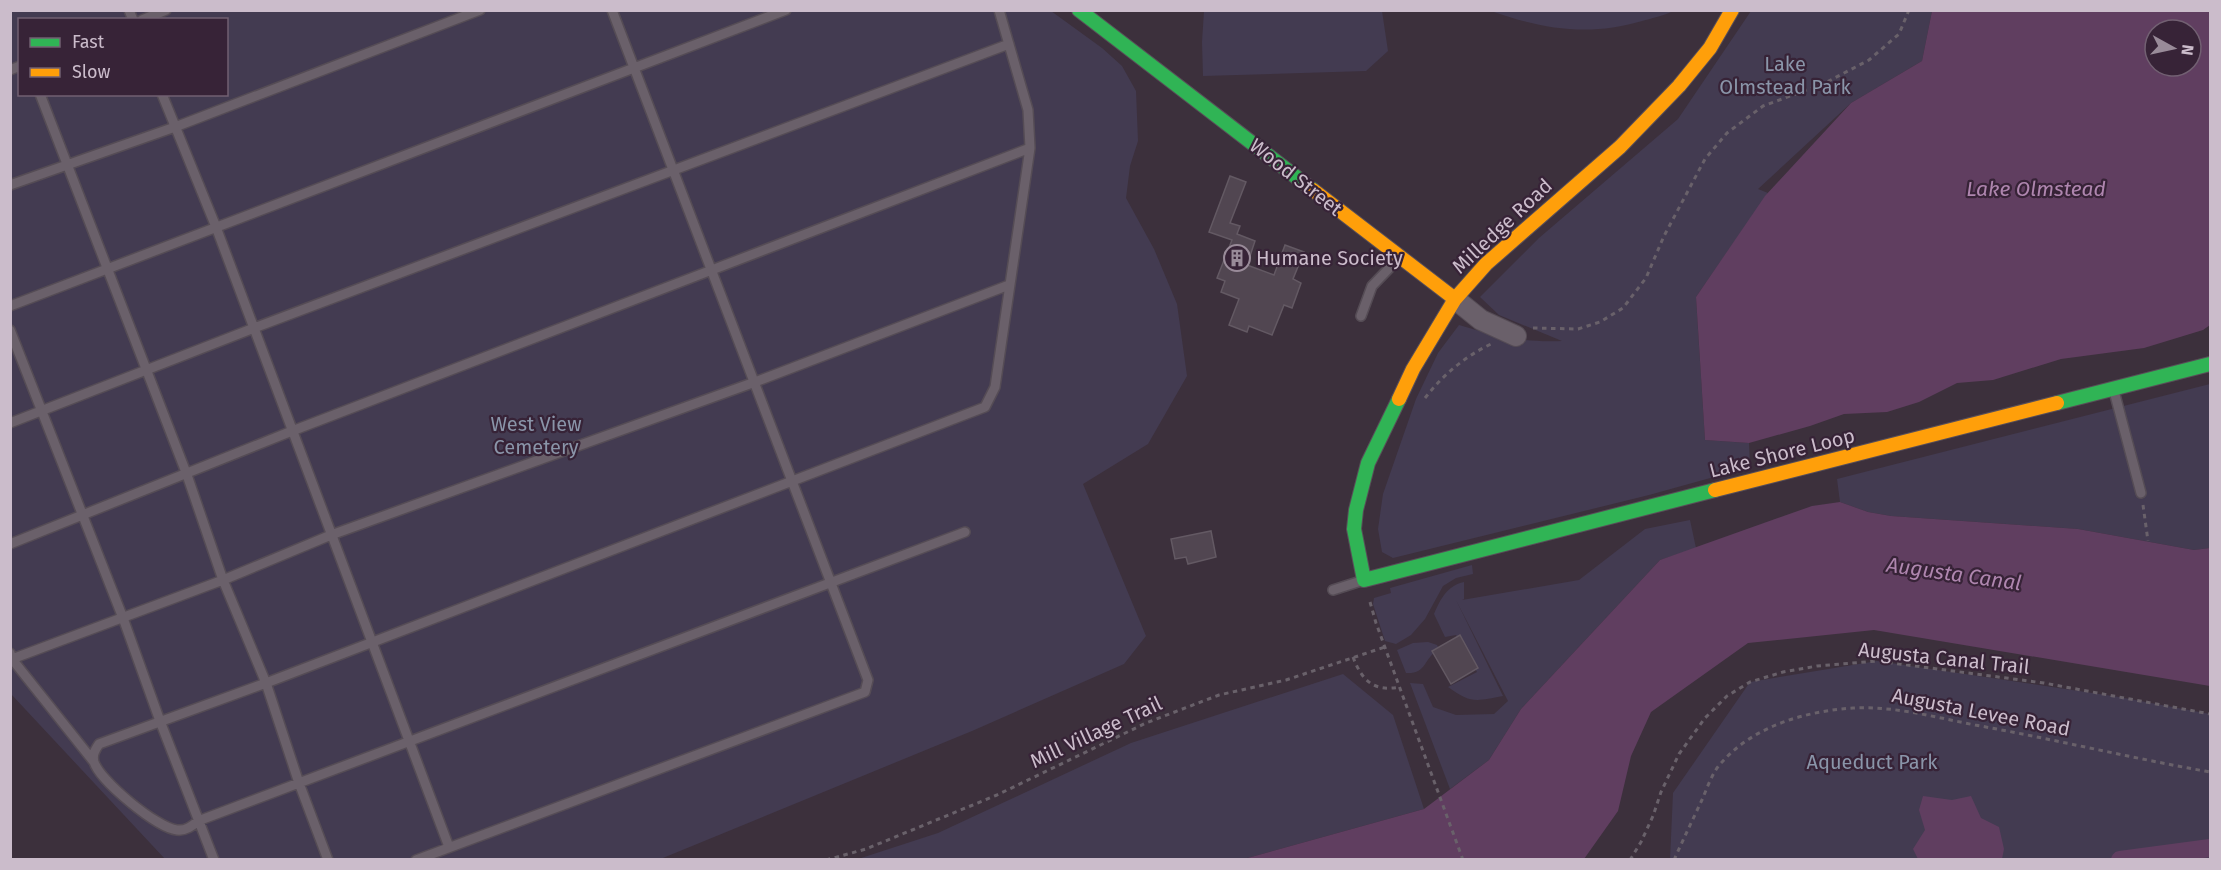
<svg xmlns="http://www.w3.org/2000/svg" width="2221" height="870" viewBox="0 0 2221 870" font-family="'Fira Sans',sans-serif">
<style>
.green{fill:#433b51;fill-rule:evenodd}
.water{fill:#603e60;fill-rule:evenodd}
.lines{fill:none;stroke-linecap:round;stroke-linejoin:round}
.canal{stroke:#603e60;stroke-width:18}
.building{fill:#514651;stroke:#635963;stroke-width:1.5}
.lane-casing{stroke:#554c55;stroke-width:12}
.street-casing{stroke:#554c55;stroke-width:22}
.fast-casing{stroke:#584e58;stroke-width:16}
.slow-casing{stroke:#584e58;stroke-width:16}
.path{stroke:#69616a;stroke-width:3;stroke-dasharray:4.5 4.5;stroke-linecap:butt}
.lane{stroke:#6a606a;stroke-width:9}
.street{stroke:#6a606a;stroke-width:20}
.fast{stroke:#30b455;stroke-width:14}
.slow{stroke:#ff9f0a;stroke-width:14}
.labels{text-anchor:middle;stroke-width:4.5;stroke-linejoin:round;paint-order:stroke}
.park-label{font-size:20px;fill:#8a95a9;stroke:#372337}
.street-label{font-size:20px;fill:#cbbccb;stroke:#372337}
.poi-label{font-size:20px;fill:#cbbccb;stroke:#372337;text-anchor:start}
.water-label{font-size:21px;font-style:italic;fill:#af86af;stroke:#372337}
</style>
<rect width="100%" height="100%" fill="#3c303c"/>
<!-- green -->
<path class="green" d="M11,11H1051L1102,48L1122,66L1136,91L1138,141L1130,166L1126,198L1154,249L1177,304L1187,376L1148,444L1083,484L1146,636L1124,664L972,731L658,860L165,859L11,694ZM20,20H226V94H20Z
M1204,11H1382L1388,51L1366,71L1203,76L1202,42Z
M1491,11H1673C1664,16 1652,18 1642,21C1589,37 1542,29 1491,11Z
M1751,11H1932L1922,61L1851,103L1758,189L1768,193L1696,297L1705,440L1749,443L1750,467L1649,495L1393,558L1382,552L1378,529L1383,494L1416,399L1438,353L1459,325C1494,336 1526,343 1562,341L1499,315L1480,297L1539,238L1678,119Z
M2210,384V548L2194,550L2078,529L1891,516L1868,512L1840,502L1837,479Z
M1690,520L1696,548L1660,560L1521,709L1489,760L1450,789L1410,683L1423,684L1433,707L1456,715L1494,714L1508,701L1456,600L1503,696C1476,701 1471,704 1448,687L1477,672L1456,635L1445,637L1434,614C1441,598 1447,586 1464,582V599L1462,600L1579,580L1645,529Z
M1472,565L1473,574L1456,578L1443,586L1425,619L1411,635L1396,644L1385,641L1373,604L1374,598L1391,593L1390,588Z
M1428,642L1437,645L1439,649C1423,659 1427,674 1406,673L1397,650L1413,643Z
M1877,661L2119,697L2210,714V859L1670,860L1673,793L1750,682Z
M1343,674L1393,715L1424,809L1244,859L855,860L938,833L1131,743Z"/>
<!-- water -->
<path class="water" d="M1932,11H2210V325L2203,330L2144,348L2061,359L1993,380L1957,383L1919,402L1887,412L1844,414L1810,426L1749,443L1705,440L1696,297L1765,196L1851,103L1922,61ZM2155,30H2191V66H2155Z
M1840,502L1868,512L1891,516L2078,529L2194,550L2210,548V686L1874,630L1748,643L1651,712L1631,756L1618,811L1584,859H1244L1424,809L1489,760L1521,709L1660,560L1812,506Z
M1923,796L1952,800L1971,796L1981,818L1999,827L2004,849L2002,859H1918L1913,849L1925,830L1919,810Z"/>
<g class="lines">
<!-- canal -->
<path class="canal" d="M2120,860L2210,848"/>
</g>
<!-- building -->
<path class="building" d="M1230,176L1246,182L1230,223L1240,226L1237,234L1255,241L1247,265L1274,275L1285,245L1304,252L1293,279L1301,283L1292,308L1284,305L1272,335L1249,326L1247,332L1229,325L1239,299L1221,292L1225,281L1217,278L1232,240L1209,232Z
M1211,531L1216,557L1188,564L1186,557L1175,559L1171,539Z
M1460,635L1478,668L1451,684L1432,651Z"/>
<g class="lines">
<defs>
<path id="lane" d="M129,10L133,20
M142,20L166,10
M10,70L20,66
M40,94L187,475L223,580L266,683L299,783L328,860
M162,94L216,227L449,847
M10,185L175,127L480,10
M10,306L786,10
M1361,316L1372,286L1398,259
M10,330L123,618L160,721L214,860
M2114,391L2141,493
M10,423L254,328L1009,44
M965,532L198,821C192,826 186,831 177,830C157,828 100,781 94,762C92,755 95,750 99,744L266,683L985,407L995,387L1030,148L1028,110L999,10
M10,544L292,431L1030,148
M1333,590L1361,581
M10,653L12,659L223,580L331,535L755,382L1009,285
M12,659L94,762
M416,860L865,692L868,680L612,10"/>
<path id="street" d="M1455,299L1481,320L1516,336"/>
<path id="fast" d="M1079,10L1313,190
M1399,399L1368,463L1356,510L1354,529L1364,580L1715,490
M2057,403L2210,364"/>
<path id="slow" d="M1313,190L1455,299
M1399,399L1413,369L1455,299L1486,264L1620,147L1679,86L1710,48L1732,10
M1715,490L2057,403"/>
</defs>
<!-- lane casing -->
<use href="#lane" class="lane-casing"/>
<!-- street casing -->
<use href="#street" class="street-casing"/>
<!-- fast casing -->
<use href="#fast" class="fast-casing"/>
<!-- slow casing -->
<use href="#slow" class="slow-casing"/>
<!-- path -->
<path class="path" d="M1533,328L1578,329L1600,322L1623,308L1646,278L1664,236L1705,159L1727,133L1763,106L1823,84L1869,60L1899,34L1909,10
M1425,398C1443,375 1464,357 1491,344
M2143,505L2148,541
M1370,602L1376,623L1463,860
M1353,657C1362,681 1374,692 1400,687
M826,860L866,849L997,795L1146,723L1219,695L1286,680L1385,647
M1630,860L1641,842L1653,816L1661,792L1679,754L1705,718L1727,696L1750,682L1783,672L1817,666L1877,661L2044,683L2210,714
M1674,860C1683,840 1692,821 1701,802C1707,789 1712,772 1722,762C1754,726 1806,711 1853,708C1895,706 1934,717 1975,725C2053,739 2131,758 2210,772"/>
<!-- lane -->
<use href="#lane" class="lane"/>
<!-- street -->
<use href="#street" class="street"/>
<!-- fast -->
<use href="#fast" class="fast"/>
<!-- slow -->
<use href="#slow" class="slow"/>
</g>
<!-- icons -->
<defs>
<symbol id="building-ring" viewBox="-11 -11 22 22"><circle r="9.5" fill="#372337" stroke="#998b99" stroke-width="1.5"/><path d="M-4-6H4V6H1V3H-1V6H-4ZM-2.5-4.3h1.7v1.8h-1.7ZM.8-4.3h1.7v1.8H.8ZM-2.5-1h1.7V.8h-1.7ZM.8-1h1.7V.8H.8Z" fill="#998b99"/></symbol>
</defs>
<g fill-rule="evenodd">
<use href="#building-ring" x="1222" y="243" width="30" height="30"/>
</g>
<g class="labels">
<!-- park labels -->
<g class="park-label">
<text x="1785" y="71">Lake<tspan x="1785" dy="23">Olmstead Park</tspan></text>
<text x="536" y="431">West View<tspan x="536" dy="23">Cemetery</tspan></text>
<text x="1872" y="769">Aqueduct Park</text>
</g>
<!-- street labels -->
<g class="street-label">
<text transform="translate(1296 177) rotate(38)" y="7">Wood Street</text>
<text transform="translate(1502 226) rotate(-43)" y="7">Milledge Road</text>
<text transform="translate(1782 453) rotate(-14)" y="7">Lake Shore Loop</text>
<text transform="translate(1944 658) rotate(6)" y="7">Augusta Canal Trail</text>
<text transform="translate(1981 712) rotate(11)" y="7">Augusta Levee Road</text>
<text transform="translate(1096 732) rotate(-25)" y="7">Mill Village Trail</text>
</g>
<!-- poi labels -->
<g class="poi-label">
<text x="1256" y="265">Humane Society</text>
</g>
<!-- water labels -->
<g class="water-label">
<text x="2036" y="196">Lake Olmstead</text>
<text transform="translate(1954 574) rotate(8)" y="7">Augusta Canal</text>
</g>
</g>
<!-- border -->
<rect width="2221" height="870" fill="none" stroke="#cbbccb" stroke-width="24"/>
<!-- legend -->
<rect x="18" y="18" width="210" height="78" fill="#372337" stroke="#726072" stroke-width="1.5"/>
<rect x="30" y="38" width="30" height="9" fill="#30b455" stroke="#726072" stroke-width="1.5"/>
<text x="72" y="48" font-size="18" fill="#cbbccb">Fast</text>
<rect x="30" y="68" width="30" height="9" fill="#ff9f0a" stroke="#726072" stroke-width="1.5"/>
<text x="72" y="78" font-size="18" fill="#cbbccb">Slow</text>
<!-- north arrow -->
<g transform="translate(2173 48) rotate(98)"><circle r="28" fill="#372337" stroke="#726072" stroke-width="1.5"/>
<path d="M0-4.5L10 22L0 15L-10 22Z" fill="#998b99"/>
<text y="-9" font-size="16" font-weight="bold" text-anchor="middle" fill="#cbbccb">N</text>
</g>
</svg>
